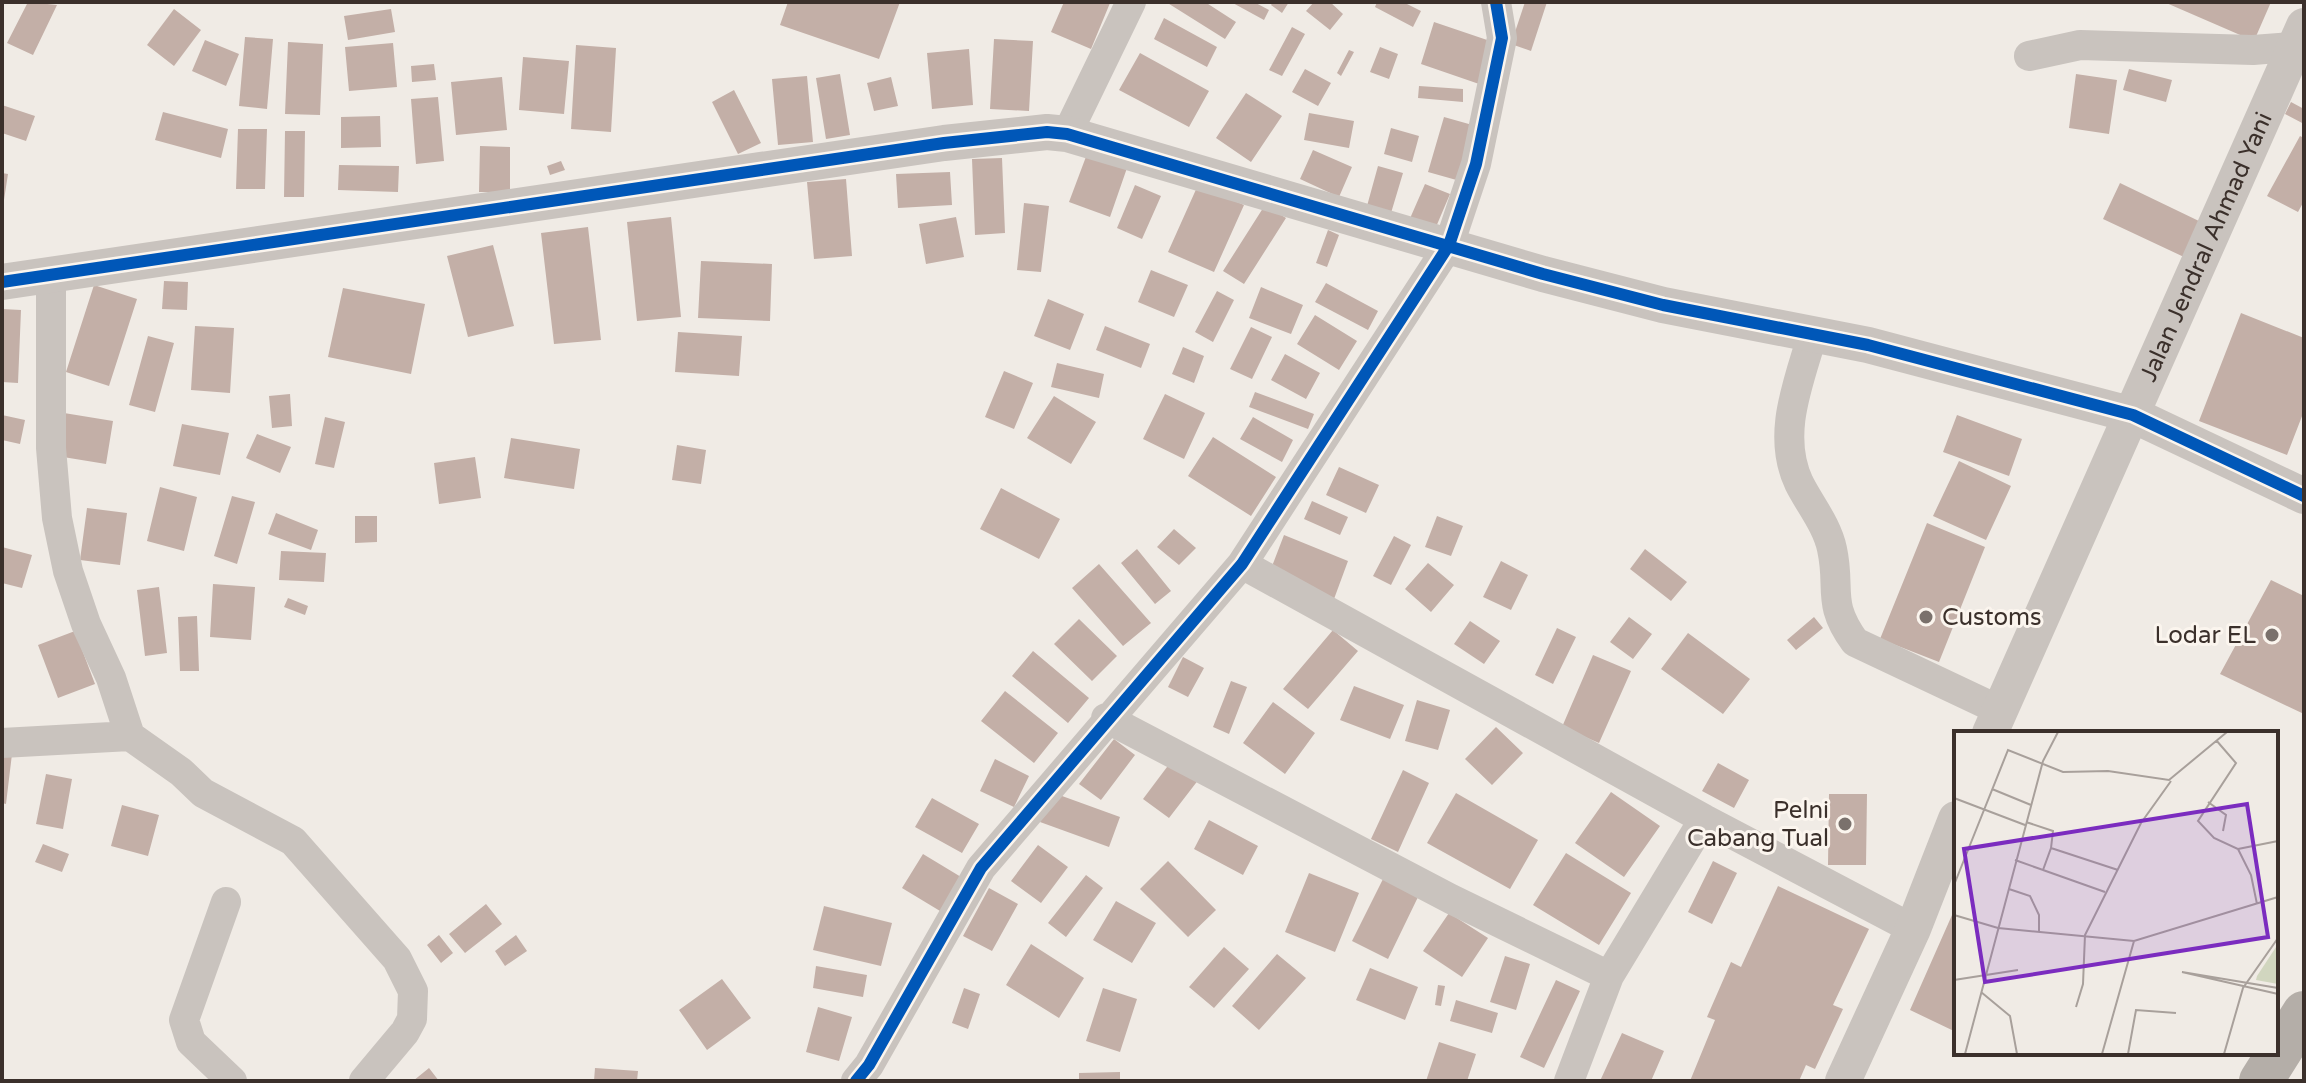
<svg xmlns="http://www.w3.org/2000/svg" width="2306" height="1083" viewBox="0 0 2306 1083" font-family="'Varela Round',sans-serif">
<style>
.building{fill:#c3afa7}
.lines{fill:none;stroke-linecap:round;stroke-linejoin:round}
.minor{stroke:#c9c3be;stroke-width:30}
.tertiary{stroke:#c9c3be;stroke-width:36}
.trunk{stroke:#b4aea8;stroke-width:44}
.cycleway-casing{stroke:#fbf5ee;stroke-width:17}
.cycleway{stroke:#0057b8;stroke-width:12}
.poi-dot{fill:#7a716c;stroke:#fbf5ee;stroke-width:3}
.labels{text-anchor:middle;stroke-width:6;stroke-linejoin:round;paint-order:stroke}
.street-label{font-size:24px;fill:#3b302b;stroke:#fbf5ee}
.poi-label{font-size:24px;fill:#3b302b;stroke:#fbf5ee;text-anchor:end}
.inset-road{fill:none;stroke:#a8a09b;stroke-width:2}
.view{fill:#7b2cbf;fill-opacity:0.15;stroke:#7b2cbf;stroke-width:4}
.inset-edge{fill:none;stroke:#3b302b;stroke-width:4}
</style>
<rect width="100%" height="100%" fill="#f0ebe5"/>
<!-- building -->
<path class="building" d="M28,2L57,5L33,55L7,43Z
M788,2H900L879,59L780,25Z
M1064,2L1110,3L1091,49L1051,32Z
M1166,2H1205L1236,22L1225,39Z
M1231,2H1254L1269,10L1264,20Z
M1273,2H1289L1282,13L1271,5Z
M1314,2H1330L1343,14L1330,30L1306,11Z
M1377,2H1403L1421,11L1413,27L1375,7Z
M1525,2H1547L1531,51L1511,44Z
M2164,2H2271L2254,41Z
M174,9L201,30L174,66L147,45Z
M391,9L395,32L348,40L344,16Z
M1164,18L1217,47L1207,67L1154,39Z
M1434,22L1496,43L1482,85L1421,64Z
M1292,27L1305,34L1282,76L1269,70Z
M245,37L273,39L267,109L239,106Z
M994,39L1033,41L1029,111L990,109Z
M205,40L239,54L226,86L192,71Z
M288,42L323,44L320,115L285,114Z
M393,43L397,87L349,91L345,47Z
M576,45L616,48L611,132L571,129Z
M1380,47L1398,54L1389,79L1370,72Z
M969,49L973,105L932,109L927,53Z
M1349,50L1354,52L1341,76L1337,73Z
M1140,53L1209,91L1189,127L1119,90Z
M523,57L569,61L564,114L519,110Z
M434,64L436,80L412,82L411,66Z
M1305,69L1331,83L1318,106L1292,92Z
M2129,69L2172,80L2166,102L2123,90Z
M840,74L850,135L826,139L816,78Z
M2076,74L2117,80L2109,134L2069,128Z
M807,76L813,142L778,145L772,79Z
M502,77L507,130L456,135L451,82Z
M891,77L898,106L874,111L867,83Z
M1419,86L1463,89V102L1418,98Z
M734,90L761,143L738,154L712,102Z
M1246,93L1282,116L1251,162L1216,138Z
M438,97L444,161L416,164L411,99Z
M2291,102L2304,109V124L2285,114Z
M2,105L35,116L26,141L2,133Z
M163,112L228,129L221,158L155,140Z
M1309,113L1354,121L1349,148L1304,140Z
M380,116L381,147L341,148V117Z
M1444,117L1476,126L1460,181L1428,172Z
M1391,128L1419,136L1412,162L1384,154Z
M238,129H267L265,189H236Z
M285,131H305L304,197H284Z
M2300,136L2304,138V201L2298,212L2267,196Z
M480,146L510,147V192H479Z
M1313,150L1352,167L1339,197L1300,179Z
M1087,154L1127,168L1110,217L1069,202Z
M1002,158L1005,233L975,235L972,159Z
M561,161L565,170L550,175L547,166Z
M339,165L399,166L398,192L338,190Z
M1378,166L1403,173L1391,213L1367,206Z
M950,172L952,205L898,208L896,174Z
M2,173L8,174L4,200H2Z
M846,179L852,256L814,259L807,182Z
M2120,183L2201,222L2184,257L2103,219Z
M1425,184L1450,194L1433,234L1408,223Z
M1135,185L1161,196L1142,239L1117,228Z
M1198,185L1244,205L1214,272L1168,252Z
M1024,203L1049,206L1041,272L1017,270Z
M1265,205L1286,218L1244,284L1223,271Z
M671,217L681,317L637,321L627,222Z
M956,217L964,257L926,264L919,224Z
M588,227L601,340L554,344L541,233Z
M1328,230L1339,235L1327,267L1316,263Z
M493,245L514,326L468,337L447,256Z
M701,261L772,264L770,321L698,318Z
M1151,270L1188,285L1174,317L1138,302Z
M164,281L188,282L187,310L162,309Z
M1326,283L1378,311L1368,330L1315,302Z
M94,285L137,299L109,386L66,372Z
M1261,287L1303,305L1291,334L1249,318Z
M343,288L425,304L411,374L328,357Z
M1217,291L1234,300L1213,342L1195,332Z
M1048,299L1084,314L1070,350L1034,336Z
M2,309L21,310L18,383L2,382Z
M2241,313L2304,338V411L2287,455L2199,421Z
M1315,315L1357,341L1339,370L1297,344Z
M195,326L234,328L230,393L191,390Z
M1105,326L1150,344L1141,368L1096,350Z
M1251,327L1272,337L1252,379L1230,369Z
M678,332L742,336L739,376L675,372Z
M148,336L174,343L155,412L129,405Z
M1183,347L1204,356L1194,383L1172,374Z
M1285,354L1320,373L1306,399L1271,380Z
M1057,363L1104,374L1099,398L1051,387Z
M1004,371L1033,383L1014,429L985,417Z
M1255,392L1314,414L1308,429L1249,407Z
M290,394L292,426L272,428L269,396Z
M1165,394L1205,413L1184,459L1143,439Z
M1054,396L1096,422L1071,464L1027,438Z
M64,413L113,421L106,464L57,456Z
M2,415L25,420L20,444L2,440Z
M1957,415L2022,439L2009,476L1943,452Z
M325,417L345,422L334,468L315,464Z
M1253,417L1293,440L1282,462L1240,439Z
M182,424L229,433L220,475L173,466Z
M257,434L291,447L280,473L246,458Z
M1213,437L1276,477L1251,516L1188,476Z
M511,438L580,449L574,489L504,478Z
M677,445L706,450L701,484L672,480Z
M475,457L481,498L439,504L434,463Z
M1959,461L2011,486L1986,540L1933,516Z
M1339,467L1379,485L1366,513L1326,495Z
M160,487L197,497L184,551L147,541Z
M1001,488L1060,519L1039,559L980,529Z
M232,496L255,502L237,564L214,556Z
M1312,501L1348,517L1340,535L1304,519Z
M87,508L127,513L120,565L80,560Z
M276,513L318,530L311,550L268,534Z
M355,516H377V542L355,543Z
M1437,516L1463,526L1451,556L1425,547Z
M1927,523L1985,547L1939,662L1880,639Z
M1174,529L1196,548L1179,565L1157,547Z
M1284,535L1348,561L1334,599L1269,574Z
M1394,536L1411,545L1391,585L1373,576Z
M2,547L32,555L22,588L2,583Z
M1137,549L1171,591L1155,604L1121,563Z
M1645,549L1687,582L1671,601L1630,569Z
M281,551L326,553L324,582L279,580Z
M1501,561L1528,575L1511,610L1483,597Z
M1428,563L1454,585L1431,612L1405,589Z
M1099,564L1151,623L1123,646L1072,588Z
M2271,580L2304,596V714L2220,674Z
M213,584L255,587L251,640L210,637Z
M159,587L167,653L145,656L137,590Z
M288,598L308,606L305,615L284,607Z
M197,616L199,671H180L178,617Z
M1629,617L1652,634L1633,659L1610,642Z
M1814,617L1823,628L1796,650L1787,640Z
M1079,619L1117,656L1092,681L1054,644Z
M1470,621L1500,641L1484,664L1454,644Z
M1557,628L1576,637L1553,684L1535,675Z
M1333,630L1358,651L1308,709L1283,689Z
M75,631L95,684L58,698L38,645Z
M1688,633L1750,679L1723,714L1661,669Z
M1033,651L1089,698L1068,723L1012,676Z
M1593,655L1631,671L1599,743L1562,727Z
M1183,657L1204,668L1188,697L1168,687Z
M1231,681L1247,687L1229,734L1213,727Z
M1354,686L1404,705L1390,739L1340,720Z
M1005,691L1058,733L1034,763L981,721Z
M1417,700L1450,710L1438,750L1405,741Z
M1273,702L1315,733L1285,774L1243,743Z
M1496,727L1523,753L1492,785L1465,759Z
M1114,739L1135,755L1101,800L1079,784Z
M2,752L12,754L6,804L2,803Z
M995,759L1029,776L1014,807L980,791Z
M1173,759L1199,779L1169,818L1143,799Z
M1718,763L1749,780L1734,808L1702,791Z
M1403,770L1429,783L1398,852L1371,839Z
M46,774L72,779L63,829L36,824Z
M1051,792L1120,817L1109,847L1040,822Z
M1611,792L1660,826L1624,877L1575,843Z
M1456,793L1538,840L1510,889L1427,843Z
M1829,794H1867L1866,865H1828Z
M932,798L979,824L962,853L915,827Z
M122,805L159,815L148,856L111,846Z
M1209,820L1258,846L1243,875L1194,849Z
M43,844L69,854L62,872L35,862Z
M1038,845L1068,867L1041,903L1011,881Z
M1566,853L1631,893L1599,945L1533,905Z
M923,854L966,880L945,914L902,888Z
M1168,861L1216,910L1188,937L1140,889Z
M1713,861L1737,873L1712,924L1688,912Z
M1309,873L1359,893L1335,952L1285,932Z
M1086,875L1103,888L1066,937L1048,923Z
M1383,879L1418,897L1388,959L1352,941Z
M1778,886L1869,929L1833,1005L1843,1009L1815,1069L1806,1065L1799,1081H1690L1715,1020L1707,1017L1731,962L1741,967Z
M989,888L1018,904L992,951L963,936Z
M1116,901L1156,923L1132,963L1093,940Z
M486,904L502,924L465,953L449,934Z
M824,906L892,923L881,966L813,950Z
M1956,906V1032L1910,1010Z
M1449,913L1488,938L1462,977L1423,951Z
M439,935L453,953L441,963L427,945Z
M516,935L527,951L505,966L495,951Z
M1031,944L1084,978L1059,1018L1006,985Z
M1224,947L1249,969L1214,1008L1189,987Z
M1277,954L1306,978L1259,1030L1232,1006Z
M1505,956L1530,964L1516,1010L1490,1002Z
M816,966L867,975L863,997L813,988Z
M1370,968L1418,987L1405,1020L1356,1000Z
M722,979L751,1018L707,1050L679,1010Z
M1556,980L1580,991L1544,1068L1520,1057Z
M1438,985L1445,986L1441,1006L1435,1005Z
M964,988L980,994L968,1029L952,1023Z
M1103,988L1137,999L1120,1052L1086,1041Z
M1456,1000L1498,1013L1492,1033L1450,1021Z
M818,1007L852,1017L839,1061L806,1052Z
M1622,1033L1664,1051L1651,1081H1600Z
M1439,1042L1476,1054L1467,1081H1426Z
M429,1068L439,1081H413Z
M595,1068L638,1071L637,1081H594Z
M1120,1072V1081H1079V1073Z"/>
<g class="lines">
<!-- minor -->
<path class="minor" d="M2029,56L2080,45L2253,50L2304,46
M1067,134L1131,2
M51,275V448L57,518L68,571L86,624L111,678L130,736L181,772L203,793L293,841L397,959L413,991L412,1019L405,1032L364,1081
M1813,333C1799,382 1776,434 1799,483C1810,505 1827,525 1832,549C1841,590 1826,602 1855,642L1999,710
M1242,564L1704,819
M1106,718L1451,899L1609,976
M2,743L130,736
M226,902L184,1020L191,1042L232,1081
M856,1081L869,1065L981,868L1242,564L1449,245L1476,164L1502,38L1496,2
M1569,1081L1609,976L1704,819L1913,929"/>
<!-- tertiary -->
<g class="tertiary">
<path d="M2,282L944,143L1047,132L1067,134L1543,274L1663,305L1868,345L2133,415L2304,496"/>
<path id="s1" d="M1990,733L2304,26"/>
<path d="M1843,1081L1913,929L1956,819"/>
</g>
<!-- trunk -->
<path class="trunk" d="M2261,1081L2304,1013"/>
<defs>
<path id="cycleway" d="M2,282L944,143L1047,132L1067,134L1543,274L1663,305L1868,345L2133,415L2304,496
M856,1081L869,1065L981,868L1242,564L1449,245L1476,164L1502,38L1496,2"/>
</defs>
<!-- cycleway casing -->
<use href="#cycleway" class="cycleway-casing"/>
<!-- cycleway -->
<use href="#cycleway" class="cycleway"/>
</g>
<!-- markers -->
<g class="poi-dot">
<circle cx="1926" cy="617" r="8"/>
<circle cx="2272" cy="635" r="8"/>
<circle cx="1845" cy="824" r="8"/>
</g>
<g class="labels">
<!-- street labels -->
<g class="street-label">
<text dy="8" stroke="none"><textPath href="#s1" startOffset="532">Jalan Jendral Ahmad Yani</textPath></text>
</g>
<!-- poi labels -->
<g class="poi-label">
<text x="1942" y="625" text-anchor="start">Customs</text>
<text x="2256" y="643">Lodar EL</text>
<text x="1829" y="818">Pelni<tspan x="1829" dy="28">Cabang Tual</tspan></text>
</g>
</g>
<!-- overview -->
<g transform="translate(1954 731)">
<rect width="324" height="324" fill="#f0ebe5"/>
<path d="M324,213V253L302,249L303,245Z" fill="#d1d6bf"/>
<path class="inset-road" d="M262,9L282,32L244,90L260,107L284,118L297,144L303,173M38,58L77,74M0,67L71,94M254,71L272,84L269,100M97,117L164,139M284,118L324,110M61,129L89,139L97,117L99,100L72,91M89,139L151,161M0,154L54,19L109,41L154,40L215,49L273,1M55,158L76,165L85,184V200M0,184L44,197L180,210L324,166M228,241L324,263M228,241L324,257M0,249L64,239M27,261L56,285L63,323M122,276L129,253L131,204L187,92L217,50M11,323L89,30L104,1M148,323L180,210M174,323L182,279L222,282M270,323L289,257L324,207"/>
<path class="view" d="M293,73L314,206L31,251L10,118Z"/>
<rect width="324" height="324" class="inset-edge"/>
</g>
<!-- border -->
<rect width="2306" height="1083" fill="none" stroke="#3b302b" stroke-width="8"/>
</svg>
